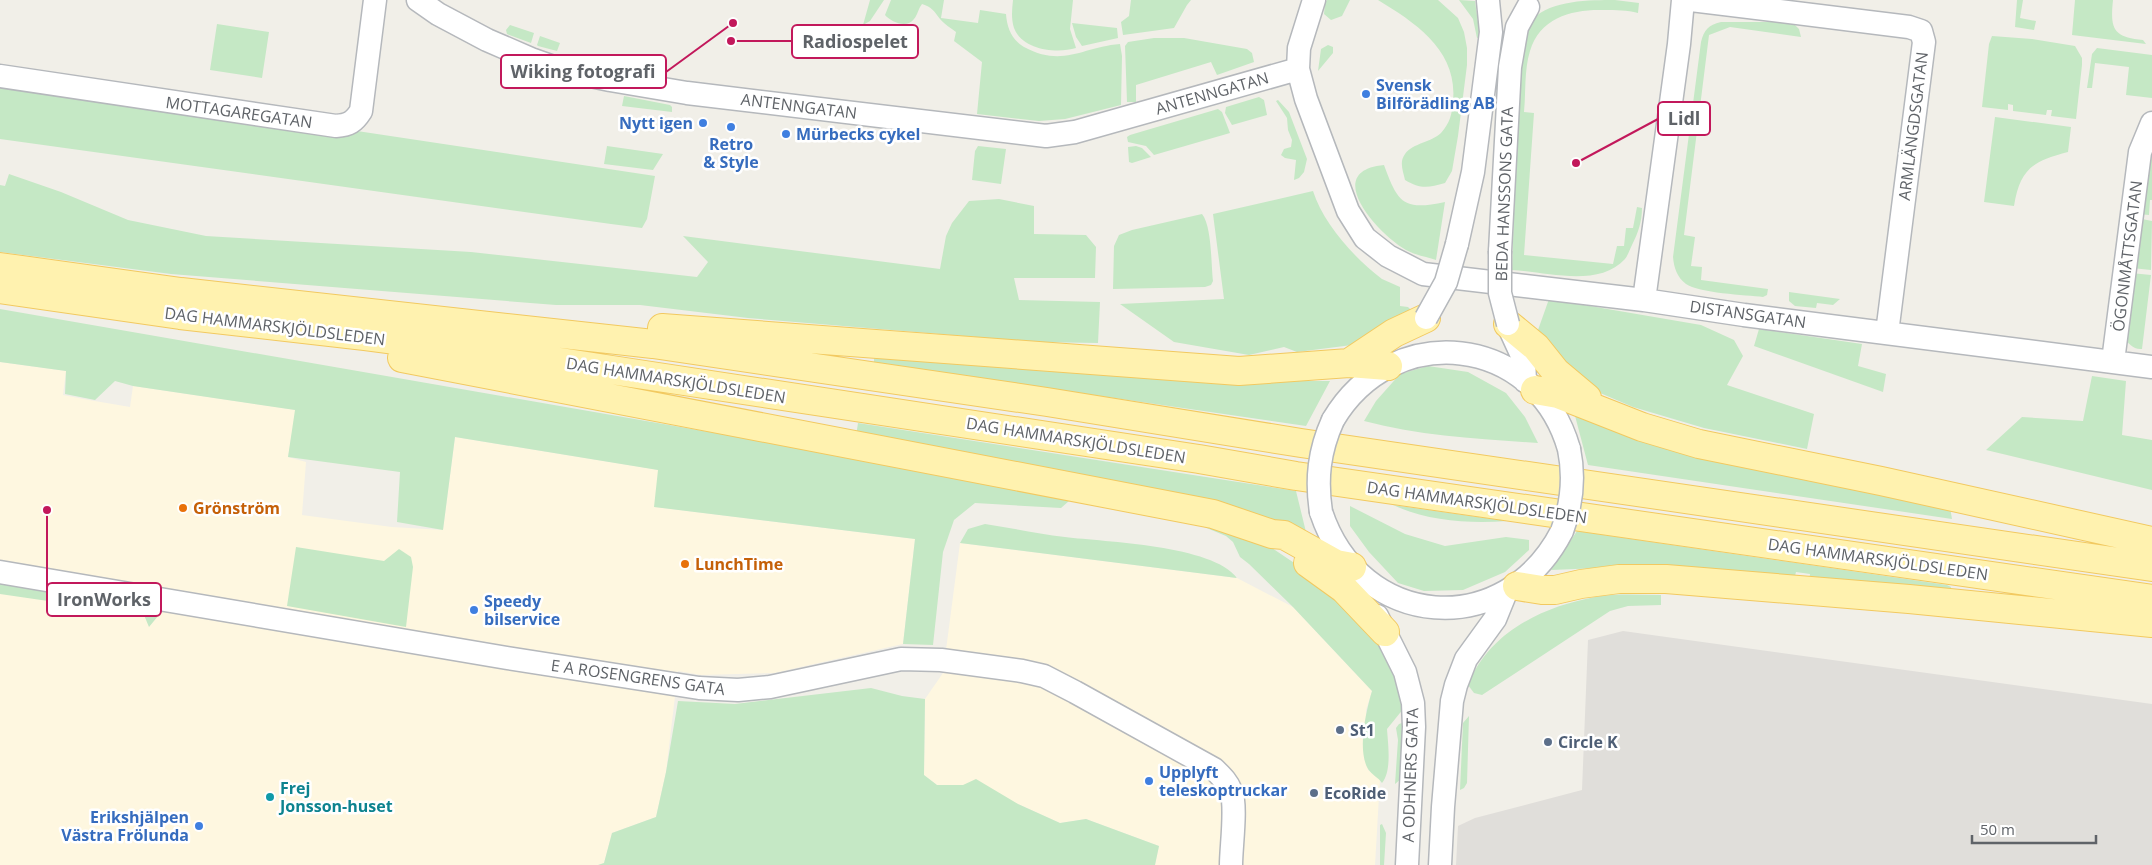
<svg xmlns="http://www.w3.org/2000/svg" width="2152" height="865" viewBox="0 0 2152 865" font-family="'Open Sans',sans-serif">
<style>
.commercial{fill:#fef7e0}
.industrial{fill:#e0deda}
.green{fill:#c5e8c5}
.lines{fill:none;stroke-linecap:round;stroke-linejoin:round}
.minor-casing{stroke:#b5b8bc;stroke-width:25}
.major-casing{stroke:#f2c960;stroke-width:30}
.minor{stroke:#fff;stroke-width:22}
.major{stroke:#fff2af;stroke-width:28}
.minor-bridge-casing{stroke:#b5b8bc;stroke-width:25;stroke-linecap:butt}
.minor-bridge{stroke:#fff;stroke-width:22}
.shop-dot{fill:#3f7fe0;stroke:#fff;stroke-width:2}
.food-dot{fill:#e8710a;stroke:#fff;stroke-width:2}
.service-dot{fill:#5c6f8a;stroke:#fff;stroke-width:2}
.culture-dot{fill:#0f9aa8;stroke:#fff;stroke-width:2}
.labels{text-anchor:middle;stroke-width:5;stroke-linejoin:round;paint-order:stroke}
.shop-label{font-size:16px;font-weight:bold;fill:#366cbe;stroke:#fff;text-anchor:start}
.street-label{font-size:16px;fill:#5f6368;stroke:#fff}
.food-label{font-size:16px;font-weight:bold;fill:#c56008;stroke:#fff;text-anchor:start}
.service-label{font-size:16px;font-weight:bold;fill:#4e5e75;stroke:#fff;text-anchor:start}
.culture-label{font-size:16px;font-weight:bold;fill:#0d838f;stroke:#fff;text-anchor:start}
.leader{fill:none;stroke:#c2185b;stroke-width:2}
.callout-dot{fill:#c2185b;stroke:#fff;stroke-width:2}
.callout{fill:#fff;stroke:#c2185b;stroke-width:2}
.callout-label{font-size:18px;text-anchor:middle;font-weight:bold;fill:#5f6368}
</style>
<rect width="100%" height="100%" fill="#f1efe8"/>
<!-- commercial -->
<path class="commercial" d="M0,362L66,371L63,395L89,400L130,407L133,386L296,410L288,457L306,462L302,515L392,527L443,530L455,437L659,470L655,507L915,539L903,644L774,673L701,675L678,671L666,772L656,817L612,833L604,863L598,865H0Z
M960,543L1237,578L1293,607L1372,691L1366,710L1368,770L1380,779L1375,865H1155L1159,846L1086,819L1060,823L1018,804L963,786L937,785L924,775L925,699L943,673Z"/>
<!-- industrial -->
<path class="industrial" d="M1623,631L2152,704V865H1456L1458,826L1475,818L1582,790L1588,640Z"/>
<!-- green -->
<path class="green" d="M870,0H884L870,21L863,25Z
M891,0H944L941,18L978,23L980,10L1006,14C1007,28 1012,40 1024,47C1063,68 1082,47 1120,44L1122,56L1121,105L1065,119L1039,121L977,114L982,62L954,41L956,32C951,28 944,24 940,19C934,11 932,7 922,4C918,9 918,14 914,19C907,29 891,22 885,15Z
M1013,0H1073L1070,29L1076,48C1057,54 1022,50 1014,28C1011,19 1012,9 1013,0Z
M1131,0H1191L1187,5L1174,28L1123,35L1121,22L1129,16Z
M1327,0H1350L1342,16L1331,20L1324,14L1325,3Z
M1378,0H1438L1458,18L1464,32L1467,48V65L1458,136L1452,171L1445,183C1428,188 1420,189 1405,180C1403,171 1399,162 1405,154C1413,143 1432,142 1441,133C1450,123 1452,114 1453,101C1458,51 1416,23 1378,0Z
M1459,0L1475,1L1480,37L1477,38L1473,19Z
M1615,0L1639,3L1638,13C1627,10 1616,10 1604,10C1573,9 1540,17 1530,51C1524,70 1526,93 1524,112L1534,113L1524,255L1613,264L1617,246H1624L1626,228H1633L1637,207L1642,208C1642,222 1638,233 1632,245C1630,249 1628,255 1625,259C1599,288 1546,272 1512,270L1520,43C1524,35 1528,26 1533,19C1551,0 1590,0 1615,0Z
M2017,0H2023L2020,18L2036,21L2034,30L2015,27Z
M2075,0H2113C2110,29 2113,37 2143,40L2146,44L2072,35Z
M1721,22H1781L1794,24L1799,29L1801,37L1730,27L1709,35L1684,235L1695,237L1691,266L1702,267L1701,280L1768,289L1767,295L1763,297C1746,295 1698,293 1686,284C1677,277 1674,268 1673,257L1701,42C1704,30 1708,25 1721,22Z
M1072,23L1117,28L1118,38L1082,46L1076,37Z
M217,24L269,32L262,78L210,70Z
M510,25L534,33L531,43L507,34L506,30Z
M540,36L560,43L557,51L538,46L537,45Z
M1992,36L2032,39L2075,46L2082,58V65L2076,119L2051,116L2052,110H2047L2046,115L2013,111V105L2008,104V110L1982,107L1989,44Z
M1154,38H1184L1247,49L1252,53L1254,62L1217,75L1211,62L1136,85V102H1127L1125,46L1128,42Z
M1328,45L1333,47V53L1318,71L1321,49Z
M2097,48L2152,55V98L2126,95L2129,67L2095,63L2092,88H2087L2092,54Z
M0,77L655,176L647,219L642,228L611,224L0,139Z
M624,96L670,105L672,107V112L622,106Z
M1259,97L1264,100L1267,115L1232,125L1225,113L1226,107Z
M1278,100L1289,112L1307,159L1304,172L1299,178L1294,180L1296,160L1285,158L1281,155L1284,149L1291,147L1292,140L1288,130L1287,118L1276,101Z
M1218,109L1222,112L1230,133L1154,155L1146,146L1128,142L1127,137L1130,135Z
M1995,117L2071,127L2068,152C2033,161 2020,169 2014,206L1984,202Z
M607,146L663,154L653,170L604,164Z
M978,146L1006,149L1001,184L972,180L975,151Z
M1136,146L1142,148L1151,157L1132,163L1129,162L1128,147Z
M2152,153V200H2150L2149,215L2139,214L2147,158Z
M1384,165C1398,203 1403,211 1445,202L1436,260C1427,257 1415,255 1406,250C1379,235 1320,171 1384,165Z
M9,174L61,192L128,220L206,236L471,252L697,277L708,262L683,236L940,269L946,236L952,223L969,201L999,199L1034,206V234L1086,235L1096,247L1095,278H1014L1019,300L1100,302L1098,343L1037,342L748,318L640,305H556L171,274L0,252V185L5,186Z
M1313,191C1323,223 1355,259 1382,279C1388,282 1394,284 1400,287V306L1408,307L1412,311L1360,344L1297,352L1284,347L1249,355L1174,342L1120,304L1224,299L1213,214Z
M1202,214C1212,226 1211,265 1213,281L1211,285L1205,287L1113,289L1114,246L1119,235L1132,230Z
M2142,219L2152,221L2151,270L2132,268Z
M2131,273L2151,275L2142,349C2133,350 2129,343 2123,338Z
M1789,292L1840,299L1833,305L1817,303L1816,308L1795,306L1789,301Z
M1549,299L1701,325L1734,340L1743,356L1727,385L1814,414L1807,449L1704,428L1633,407L1579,384L1538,330Z
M0,309L969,477L1067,497L1069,501L1061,508L975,503L954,520L943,552L933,645L903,644L915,539L654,507L658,470L455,437L443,530L397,522L400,472L288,457L295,410L133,386L115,381L95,400L65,394L66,371L0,362Z
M1759,329L1862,344L1858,366L1886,374L1883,392L1754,346Z
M874,349L1260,381H1330L1306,426L874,363Z
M1428,366L1468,372L1506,393L1525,417L1538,443C1479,439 1421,436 1364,421L1376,401L1400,374Z
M2092,376L2126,381L2122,435L2152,440V490L1986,450L2022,417L2083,421Z
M1574,412L1950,507L1952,519L1588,465Z
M858,423L1296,491L1306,532L856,436Z
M1393,505L1507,521C1470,524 1427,521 1393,505Z
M1350,506L1405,534L1445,546L1506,537L1529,540V550L1505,572L1463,590L1424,591L1398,583L1369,552L1350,526Z
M985,524C1012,528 1038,534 1065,537C1105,542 1213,545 1237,578L960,543L968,529Z
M1197,524L1232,529L1272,548L1315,577L1385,651L1398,679L1404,708L1387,729C1388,744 1392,771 1382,783C1379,778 1372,775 1368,769C1357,750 1366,711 1372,691L1293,607L1249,564L1240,557L1233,542L1226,536Z
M1577,531L1947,585L1951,587V591L1809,581L1810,574L1796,572L1794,580L1647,566L1551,570Z
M296,547L384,561L399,549L411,557L413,567L406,627L287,606Z
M0,582L163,610L149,627L144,615L0,594Z
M1661,595V605L1628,606L1610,611L1482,695L1474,693L1468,685C1489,632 1542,607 1595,597C1616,593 1639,595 1661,595Z
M871,688L902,696L925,699L924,775L937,785H963L976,779L1018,804L1060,823L1086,819L1159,846L1155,865H598L604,863L612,833L656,817L666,772L678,701L735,704Z
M1469,716L1467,783L1464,788L1460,790L1463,723Z
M1405,722L1401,779L1395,784L1398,740L1396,728L1399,724Z
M1382,824L1386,833L1384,865H1380V825Z"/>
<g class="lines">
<defs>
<path id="minor" d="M418,0L438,14L487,40L531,59L562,70L610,80L687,93L1046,136L1075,132L1298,69
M1314,0L1299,48L1298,69L1306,99L1348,211L1365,238L1388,256L1423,274L1644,300L1744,315L2152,367
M1691,0L1909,27L1921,31L1924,42L1887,333
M0,76L336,126C349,125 354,122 361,111L375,0
M1457,244L1473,172L1491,32L1488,1
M1500,251L1510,67L1517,27L1528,7
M1644,300L1679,44L1683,0
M1508,325L1524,360L1525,381
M2113,361L2140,152L2152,123
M1333,420C1393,319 1536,334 1569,449
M1321,512C1360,630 1505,642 1562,531
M0,572L507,658L699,688L738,690L770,687L901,659L941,660L1022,671L1044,676L1075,692L1214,769C1221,776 1227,781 1231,791C1237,806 1231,847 1231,865
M1377,616L1405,672L1413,703L1414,727L1407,865
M1440,865L1443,807L1452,701L1456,685L1466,659L1495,619L1506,592"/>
<path id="major" d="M0,267L181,292L653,344L1047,402L1301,443L2152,567
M0,289L180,315L365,336L546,360L1199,459L1296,476L2152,599
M1508,324L1536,347L1556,372L1587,398
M662,328L1239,371L1349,363L1388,366
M402,358L1213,514L1272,534L1284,535L1336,564L1352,567
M1349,363L1394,333L1426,318
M1535,390L1558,394L1642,427L1699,444L1881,481L2152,541
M1308,563L1344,589L1385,632
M1517,586L1542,590H1555L1581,584L1619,579H1666L1909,599L2152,623"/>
</defs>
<!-- minor casing -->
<use href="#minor" class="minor-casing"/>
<!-- major casing -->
<use href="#major" class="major-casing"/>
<!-- minor -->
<use href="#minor" class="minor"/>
<!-- major -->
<use href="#major" class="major"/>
<defs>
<path id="minor-bridge" d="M1500,251V293L1508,324
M1426,318L1446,282L1457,244
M1321,512C1316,479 1319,451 1333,420
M1562,531C1572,504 1575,478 1569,449"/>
</defs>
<!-- minor-bridge casing -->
<use href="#minor-bridge" class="minor-bridge-casing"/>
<!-- minor-bridge -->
<use href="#minor-bridge" class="minor-bridge"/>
</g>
<!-- markers -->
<g class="shop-dot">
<circle cx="1366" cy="94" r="5"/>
<circle cx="703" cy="123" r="5"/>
<circle cx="731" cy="127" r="5"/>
<circle cx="786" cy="134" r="5"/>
<circle cx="474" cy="610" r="5"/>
<circle cx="1149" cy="781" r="5"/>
<circle cx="199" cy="826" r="5"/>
</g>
<g class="food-dot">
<circle cx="183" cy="508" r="5"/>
<circle cx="685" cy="564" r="5"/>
</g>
<g class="service-dot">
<circle cx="1340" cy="730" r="5"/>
<circle cx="1548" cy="742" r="5"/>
<circle cx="1314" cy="793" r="5"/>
</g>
<circle class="culture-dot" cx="270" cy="797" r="5"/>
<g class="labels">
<!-- shop labels -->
<g class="shop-label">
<text x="1376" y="91">Svensk<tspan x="1376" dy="18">Bilförädling AB</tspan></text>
<text x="693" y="129" text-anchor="end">Nytt igen</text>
<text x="796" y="140">Mürbecks cykel</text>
<text x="731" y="150" text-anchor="middle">Retro<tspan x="731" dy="18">&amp; Style</tspan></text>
<text x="484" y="607">Speedy<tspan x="484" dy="18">bilservice</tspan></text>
<text x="1159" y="778">Upplyft<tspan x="1159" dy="18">teleskoptruckar</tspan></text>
<text x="189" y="823" text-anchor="end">Erikshjälpen<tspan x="189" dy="18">Västra Frölunda</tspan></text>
</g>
<!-- street labels -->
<g class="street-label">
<text transform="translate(1212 93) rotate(-16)" y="6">ANTENNGATAN</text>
<text transform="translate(799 106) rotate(7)" y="6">ANTENNGATAN</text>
<text transform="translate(239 112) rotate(8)" y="6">MOTTAGAREGATAN</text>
<text transform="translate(1913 126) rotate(-83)" y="6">ARMLÄNGDSGATAN</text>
<text transform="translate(1504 194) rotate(-88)" y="6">BEDA HANSSONS GATA</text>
<text transform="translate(2127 256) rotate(-83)" y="6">ÖGONMÅTTSGATAN</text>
<text transform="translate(1748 314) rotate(8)" y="6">DISTANSGATAN</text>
<text transform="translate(275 326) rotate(7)" y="6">DAG HAMMARSKJÖLDSLEDEN</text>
<text transform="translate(676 380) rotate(9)" y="6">DAG HAMMARSKJÖLDSLEDEN</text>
<text transform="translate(1076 440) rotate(9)" y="6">DAG HAMMARSKJÖLDSLEDEN</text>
<text transform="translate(1477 502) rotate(8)" y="6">DAG HAMMARSKJÖLDSLEDEN</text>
<text transform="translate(1878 559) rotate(8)" y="6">DAG HAMMARSKJÖLDSLEDEN</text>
<text transform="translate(638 677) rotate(8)" y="6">E A ROSENGRENS GATA</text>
<text transform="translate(1410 775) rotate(-88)" y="6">A ODHNERS GATA</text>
</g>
<!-- food labels -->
<g class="food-label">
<text x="193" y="514">Grönström</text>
<text x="695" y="570">LunchTime</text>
</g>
<!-- service labels -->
<g class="service-label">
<text x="1350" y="736">St1</text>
<text x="1558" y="748">Circle K</text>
<text x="1324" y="799">EcoRide</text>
</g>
<!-- culture labels -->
<g class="culture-label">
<text x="280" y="794">Frej<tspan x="280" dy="18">Jonsson-huset</tspan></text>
</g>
</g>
<!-- callouts -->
<path class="leader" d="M731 41L792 41M733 23L666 72M1576 163L1658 119M47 510L47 599"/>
<g class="callout-dot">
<circle cx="731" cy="41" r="5"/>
<circle cx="733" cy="23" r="5"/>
<circle cx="1576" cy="163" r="5"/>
<circle cx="47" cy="510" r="5"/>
</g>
<g class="callout">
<rect x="792" y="25" width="126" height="33" rx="5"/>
<rect x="501" y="55" width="165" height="33" rx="5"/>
<rect x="1658" y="102" width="52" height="33" rx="5"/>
<rect x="47" y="583" width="114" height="33" rx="5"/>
</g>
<g class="callout-label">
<text x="855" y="48">Radiospelet</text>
<text x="583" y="78">Wiking fotografi</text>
<text x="1684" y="125">Lidl</text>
<text x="104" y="606">IronWorks</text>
</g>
<!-- scale -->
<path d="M1972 835v8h124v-8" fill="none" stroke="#5f6368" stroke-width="2.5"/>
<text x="1980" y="835" font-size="15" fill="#5f6368" stroke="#ffffff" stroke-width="4" paint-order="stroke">50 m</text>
</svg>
